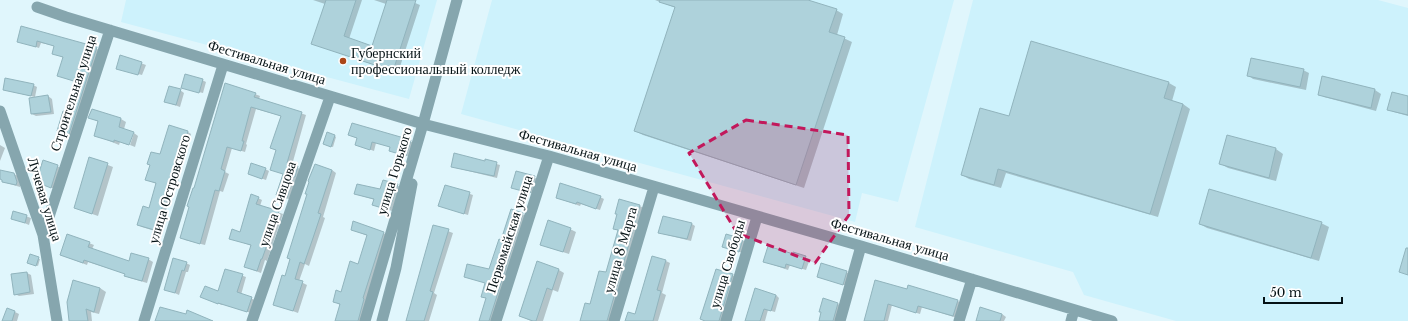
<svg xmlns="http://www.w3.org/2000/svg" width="1408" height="321" viewBox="0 0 1408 321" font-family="'Libre Baskerville',serif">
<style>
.built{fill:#cdf2fc}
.shadow{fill:#0003}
.building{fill:#aed2db;stroke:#91b4bd}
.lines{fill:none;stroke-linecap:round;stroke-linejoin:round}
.minor{stroke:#86a6ae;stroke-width:11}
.marked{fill:#c2185b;fill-opacity:0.2;stroke:#c2185b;stroke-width:3;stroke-dasharray:8 5;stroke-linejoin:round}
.poi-dot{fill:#ab4618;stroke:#fff;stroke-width:1.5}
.labels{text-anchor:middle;stroke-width:4;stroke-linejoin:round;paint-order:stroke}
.poi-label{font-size:14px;fill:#051215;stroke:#fff;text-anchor:start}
.street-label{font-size:14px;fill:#051215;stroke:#fff}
</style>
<rect width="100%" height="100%" fill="#e0f6fc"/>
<!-- built -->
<path class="built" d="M126,0H437L409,99L121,22Z
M492,0H954L898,202L862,193L855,222L461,114Z
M973,0H1378L1408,8V321H1176L1084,295L1073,272L915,227Z"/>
<!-- shadow -->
<path class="shadow" d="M313,0H362L349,39L372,47L386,4L374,0H408L420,5L398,73L318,46L312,44L325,4Z
M655,0H805L836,10L843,14L837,35L852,42L804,188L643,135L635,131L676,8Z
M22,27L100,50L72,136L58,131L70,114L76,94L78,82L62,77L64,58L53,53L55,46L41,43L39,48L18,41Z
M121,56L146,65L142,75L120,69Z
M1303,70L1309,73L1306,90L1253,79L1248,75Z
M1323,77L1375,90L1381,94L1376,111L1324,97L1319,94Z
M202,80L206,82L203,93L182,88Z
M1169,83L1176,87L1172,101L1183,104L1190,109L1158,217L1006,173L1001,188L969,179L962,175L1010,118Z
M33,85L37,87L35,97L8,91L4,89Z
M180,90L184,93L180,107L166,102Z
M255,94L260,96L259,99L306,115L292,165L302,170L291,200L277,195L284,174L277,151L272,148L281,116L256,109L246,144L247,145L245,152L232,148L225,172L229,174L223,192L220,191L205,245L185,240L181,237L190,207Z
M48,96L52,99L54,114L36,116L32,114L30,99Z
M1408,97V116L1394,112L1388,109Z
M92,110L121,119L126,122L124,129L132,132L128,145L120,142L119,145L95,135L99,122L90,118Z
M188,132L191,134L176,189L173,188L165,214L167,215L161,233L142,227L138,225L150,209L157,184L147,180L161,156Z
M134,133L138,136L135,147L130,145Z
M350,135L410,141L414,143L410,157L393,152L390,150L391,147L376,143L374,151L360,146L358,139Z
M335,136L336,137L333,147L326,145Z
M1228,136L1276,149L1283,154L1276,181L1228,168L1221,164Z
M0,145L5,148L0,161Z
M90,158L113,167L98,216L75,208Z
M44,161L64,169L57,190L37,182Z
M486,161L500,165L497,178L456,168L452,166L486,162Z
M265,169L269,171L266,180L249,174Z
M332,170L336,173L323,217L325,218L309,266L305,264L299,281L307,285L298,313L274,304Z
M516,172L538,179L534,194L516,189Z
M14,174L18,176L20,184V187L3,182Z
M397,185L400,187L392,211L377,206L375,200L355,194L380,191Z
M446,186L473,195L468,215L439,206Z
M600,197L604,199L600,210L581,204L580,206L560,199Z
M258,198L262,200L260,206L283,214L267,261L265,260L261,273L245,267L252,246L230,238L240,233Z
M620,201L640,206L645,209L612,321H581L606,274L619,231L614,228L618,214Z
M512,210L527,216L493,321H480L487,299L482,296L486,283L465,276L490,271L502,241Z
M14,212L31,218L29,225L12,218Z
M1321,223L1329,227L1319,261L1207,228L1200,224Z
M692,224L695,226L691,241L663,234L659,232Z
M434,226L453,233L434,293L437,295L429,321H407Z
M570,229L576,232L569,254L547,247L541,244Z
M352,230L383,233L388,235L362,321H336L340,305L334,301L341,293L359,265L368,236Z
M727,235L747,242L743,253L727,248Z
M89,243L94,245L92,249L130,262L148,259L153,262L147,283L130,278L125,276L126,274L88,262L87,265L61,255Z
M794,254L810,259L806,270L790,265L788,270L768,263L793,255Z
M30,256L40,259L38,266L30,263Z
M666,261L670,263L662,293L666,295L658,321H626L636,315Z
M186,263L190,265L188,272H186L179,295L166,289Z
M226,270L246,277L241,295L255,300L251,313L222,304V305L201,297L219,292Z
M559,270L564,273L558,292L553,290L543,321H531L520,316Z
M846,272L850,274L847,286L818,277Z
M27,273L31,275L34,294L19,296L15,294Z
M732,275L736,277L723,321H705L701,319Z
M74,281L100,288L106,292L99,314L91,312L92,321H70Z
M876,281L908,290L909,286L958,301L962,304L957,318L922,307L920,314L892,305L888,321H864Z
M776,295L779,298L775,312L768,310L765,321H746Z
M838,304L841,306L837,321H820Z
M981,308L1002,314L1006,317L1004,321H977Z
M15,312L19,314L17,321H18H4Z"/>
<!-- building -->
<path class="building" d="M326,0H356L344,36L372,46L387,0H416L393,71L311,44Z
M660,0H808L837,9L829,32L845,37L796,185L634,131L675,7L659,2Z
M21,26L97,47L69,134L57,131L63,111L69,113L75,94L73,93L77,82L57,76L63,57L52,54L54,46L37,41L36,47L17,42Z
M1031,41L1169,82L1164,98L1183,104L1150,214L998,169L994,185L961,175L980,108L1009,116Z
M120,55L142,62L138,75L116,69Z
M1251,58L1304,69L1300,87L1247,76Z
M185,74L203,79L199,93L181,88Z
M1322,76L1375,89L1371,108L1318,95Z
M5,78L34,84L31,96L3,90Z
M225,83L256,93L254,97L302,112L287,163L298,166L295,177H293L287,198L276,195L283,174L270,170L276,150L270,148L281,116L251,107L242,141H244L241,151L227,147L221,169L225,171L219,191L215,190L200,244L180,238L189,207L187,206L193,188H194Z
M169,86L181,89L176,105L164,102Z
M1392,92L1408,96V115L1387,110Z
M48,95L51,112L31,114L29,98Z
M92,109L121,118L119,127L134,132L129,145L114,140V142L94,136L98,121L88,118Z
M352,123L411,140L406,156L389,151L390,147L372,142L370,150L355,145L357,138L348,135Z
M169,125L188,131L172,188L169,187L161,211L164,212L158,231L137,225L143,206L149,208L156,183L145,180L150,165L147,164L151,152L160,154Z
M327,132L335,135L331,147L323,144Z
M1227,135L1276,148L1269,178L1219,164Z
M454,153L485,161V159L497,162L494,176L451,167Z
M89,157L108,163L92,214L74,208Z
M43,160L58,165L51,188L36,182Z
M251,163L266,168L262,179L248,174Z
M315,164L332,170L318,213L321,214L313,238L304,264L300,262L295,279L303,281L293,311L273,305L282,275L285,276L290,259L287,258L307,194H305L309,182L308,181Z
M0,170L14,173L17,182L16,185L2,182V180L0,179Z
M516,171L535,176L530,193L511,188Z
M383,180L398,184L389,210L372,205L374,199L354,194L357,184L380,189Z
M560,183L601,196L596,209L577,202L576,204L556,198Z
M445,185L470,192L464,214L438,206Z
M1209,189L1322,222L1311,258L1199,224Z
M251,194L259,197L256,204L279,211L262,259H261L257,271L244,267L251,245L229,239L232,229L240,232Z
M619,199L640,205L607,321H580L585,303L590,304L599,271L606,272L618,230L613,229L617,214H615Z
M511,209L523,213L489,321H479L486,298L481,297L485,283L464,277L467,264L489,269L499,239L501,240Z
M13,211L27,215L25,223L11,219Z
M663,216L692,223L687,239L658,233Z
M548,220L571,228L563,252L540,245Z
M353,221L384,232L363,298L364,299L358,321H335L340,304L333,302L336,290L341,292L350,261L358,264L367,235L351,230Z
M433,225L449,229L430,291L433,292L424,321H406Z
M67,234L90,242L88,247L129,261L131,253L149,258L142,281L124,276L125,274L84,260L83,263L60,255Z
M726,234L743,239L739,252L722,247Z
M768,246L793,254V252L806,256L802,269L786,264L785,268L763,262Z
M1406,248H1408V275L1399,272Z
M30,254L39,257L36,266L27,263Z
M652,256L666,260L657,290L661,291L653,321H625L628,312L635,314Z
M173,258L187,262L184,271L182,270L175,293L164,290Z
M537,261L559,269L552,290L547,288L536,321H533L519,316Z
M821,263L847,271L843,285L817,277Z
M225,269L243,274L237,292L252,297L247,312L218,303V304L200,297L205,286L218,291Z
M716,269L733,274L719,321H705L700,319Z
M27,272L30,292L14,295L11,274Z
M73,280L100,288L94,312L86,309L88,321H69L67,302Z
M875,280L907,289L908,285L958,300L953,316L918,306L916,313L888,304L884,321H864Z
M755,288L776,295L771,311L764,309L760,321H745Z
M823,298L838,303L833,321H819L821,312H819Z
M160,307L186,314L187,310L213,321H155Z
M980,307L1002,314L1000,321H976Z
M7,308L15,311L12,321H2Z"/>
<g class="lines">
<!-- minor -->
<path class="minor" d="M37,7L66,17L423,124L549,156L861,246L1112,321
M0,111L43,235L57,321
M43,235L110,30
M144,321L223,65
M252,321L330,97
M365,321L423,124L457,0
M382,321L396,268L412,184
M496,321L549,156
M614,321L654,187
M726,321L757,217
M840,321L861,246
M959,321L972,279
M1071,321L1074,310"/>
</g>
<!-- marked area -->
<path class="marked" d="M746,120L848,135L849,215L815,263L737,233L689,153Z"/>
<!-- markers -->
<circle class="poi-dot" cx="343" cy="61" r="4"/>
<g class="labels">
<!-- poi labels -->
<g class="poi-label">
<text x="351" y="58">Губернский<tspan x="351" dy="16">профессиональный колледж</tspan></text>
</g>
<!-- street labels -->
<g class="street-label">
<text transform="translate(267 62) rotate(17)" y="5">Фестивальная улица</text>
<text transform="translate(73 93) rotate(-72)" y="5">Строительная улица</text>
<text transform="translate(578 150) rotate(16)" y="5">Фестивальная улица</text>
<text transform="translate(394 171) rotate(-73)" y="5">улица Горького</text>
<text transform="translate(169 189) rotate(-73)" y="5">улица Островского</text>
<text transform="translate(45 199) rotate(73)" y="5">Лучевая улица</text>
<text transform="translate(277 204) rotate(-71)" y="5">улица Сивцова</text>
<text transform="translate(509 234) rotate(-72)" y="5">Первомайская улица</text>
<text transform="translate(890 239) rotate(16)" y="5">Фестивальная улица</text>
<text transform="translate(620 250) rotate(-74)" y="5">улица 8 Марта</text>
<text transform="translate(727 264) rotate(-73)" y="5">улица Свободы</text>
</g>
</g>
<!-- scale -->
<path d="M1264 297v6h78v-6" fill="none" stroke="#051215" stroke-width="2"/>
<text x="1270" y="297" font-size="12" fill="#051215" stroke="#ffffff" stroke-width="3" paint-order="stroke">50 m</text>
</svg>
